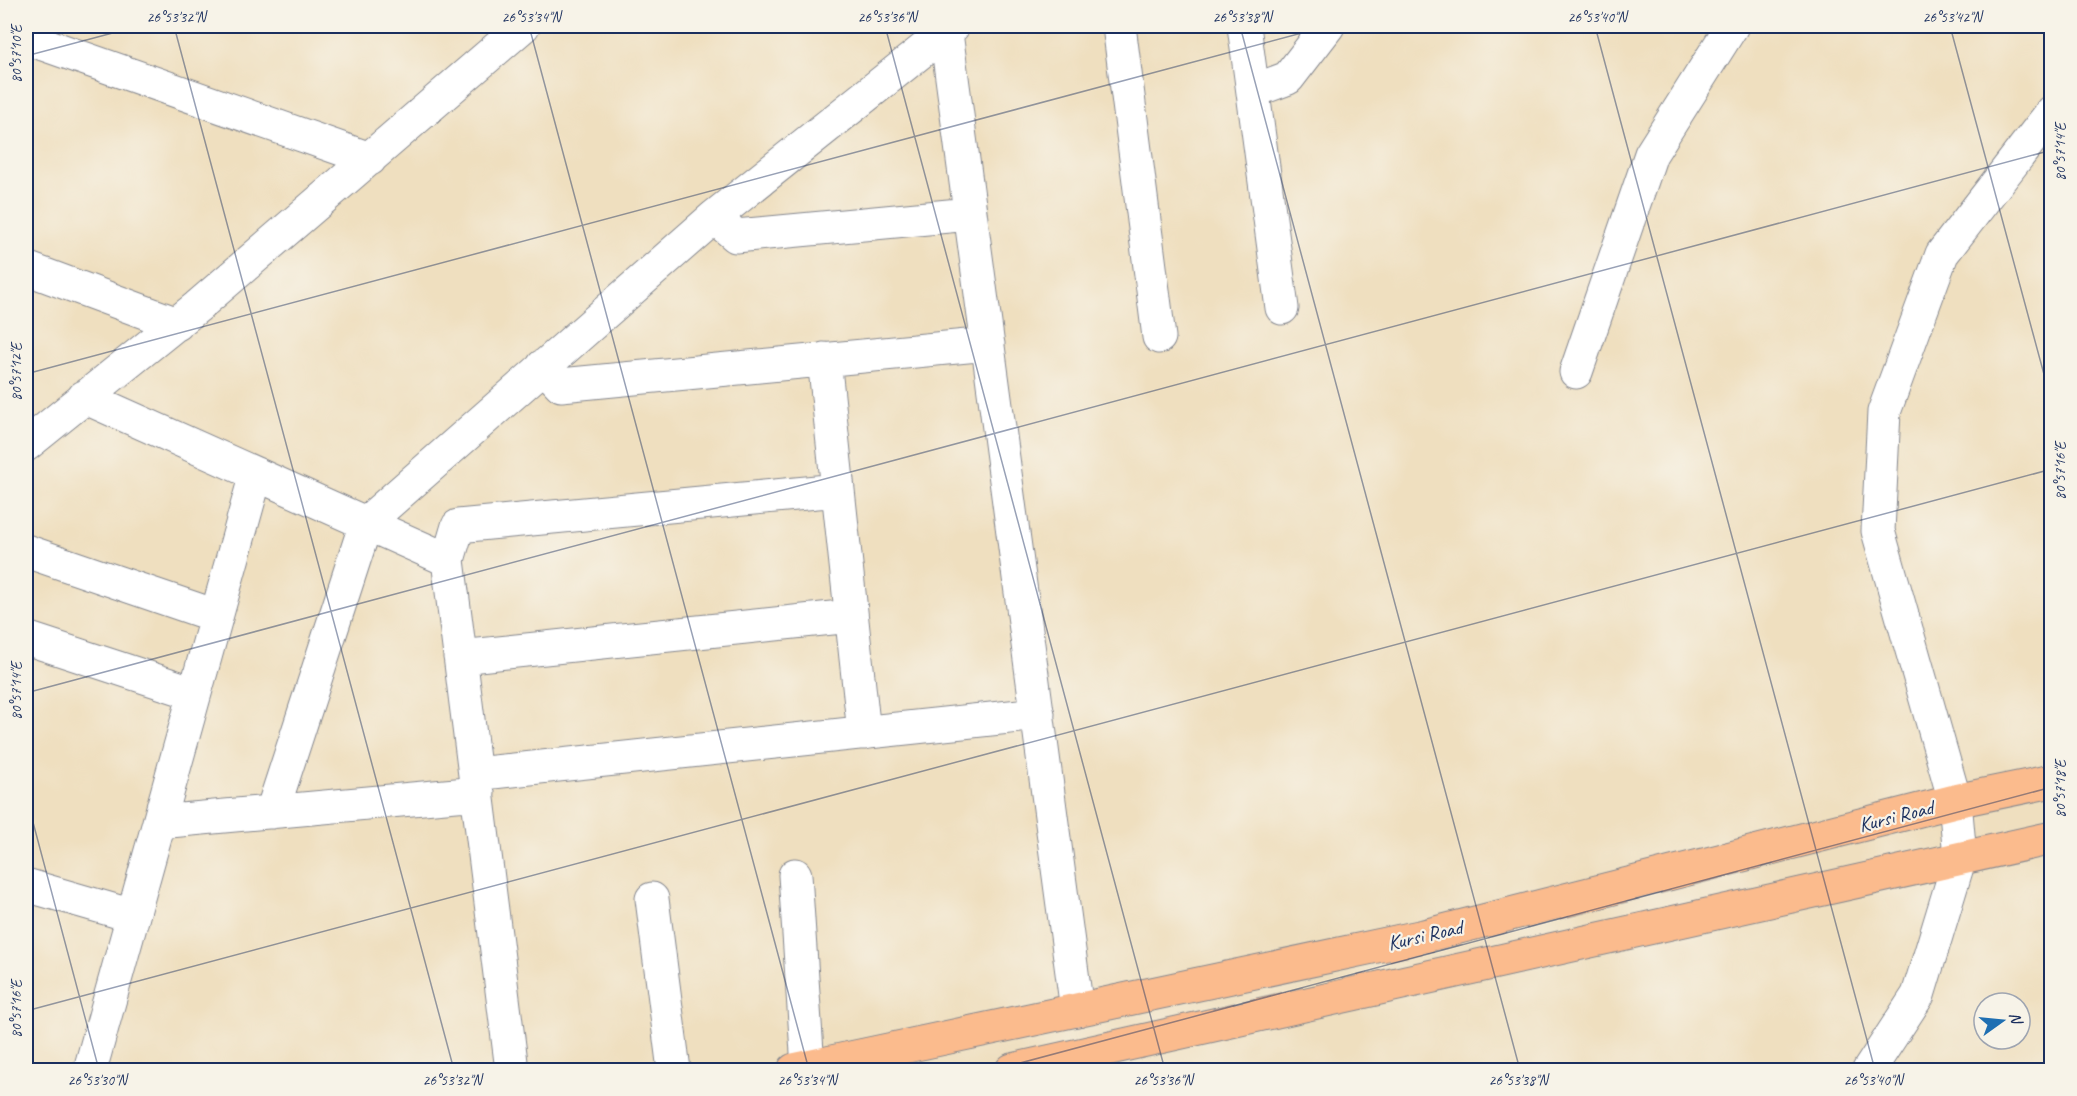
<svg xmlns="http://www.w3.org/2000/svg" width="2077" height="1096" viewBox="0 0 2077 1096" font-family="Caveat,sans-serif">
<style>
.lines{fill:none;stroke-linecap:round;stroke-linejoin:round}
.minor-casing{stroke:#85878e;stroke-width:35}
.major-casing{stroke:#85878e;stroke-width:35}
.minor{stroke:#fff;stroke-width:33}
.major{stroke:#fbbb8d;stroke-width:33}
.ticks{fill:none;stroke:#1b2f5e;stroke-width:1.5;stroke-opacity:0.45}
.labels{text-anchor:middle;stroke-width:4.5;stroke-linejoin:round;paint-order:stroke}
.street-label{font-size:21px;fill:#1b2f5e;stroke:#f7f3e8}
.neatline{fill:none;stroke:#1b2f5e;stroke-width:2}
.ticks-label{font-size:15px;text-anchor:middle;fill:#1b2f5e}
</style>
<rect width="100%" height="100%" fill="#f7f3e8"/>
<filter id="ink" filterUnits="userSpaceOnUse"><feTurbulence type="fractalNoise" baseFrequency=".0167" numOctaves="2"/><feDisplacementMap in="SourceGraphic" scale="12" xChannelSelector="R" yChannelSelector="G"/><feConvolveMatrix kernelMatrix="1 2 1 2 8 2 1 2 1" color-interpolation-filters="sRGB"/></filter>
<filter id="wash" filterUnits="userSpaceOnUse"><feTurbulence type="fractalNoise" baseFrequency=".008" numOctaves="4" result="noise"/><feDisplacementMap in="SourceGraphic" scale="24" xChannelSelector="R" yChannelSelector="G"/><feGaussianBlur stdDeviation="1.35" result="paint"/><feColorMatrix in="noise" values="0 0 0 0 0 0 0 0 0 0 0 0 0 0 0 0 0 1.4 0 .05"/><feComposite in="paint" operator="in"/></filter>
<g filter="url(#wash)">
<rect width="100%" height="100%" fill="#efdfbf"/>
</g>
<g filter="url(#ink)">
<g class="lines">
<defs>
<path id="minor" d="M1119,26L1159,337
M1244,26L1282,308
M946,33L1077,1010
M26,38L370,159
M1253,91L1288,78L1328,26
M714,217L736,236L970,214
M26,268L177,324
M824,359L864,733
M543,366L561,385L988,344
M1576,372L1651,154L1732,26
M84,397L448,560L512,1070
M26,445L197,307L523,26
M26,551L216,616
M448,560L458,526L838,490
M26,638L194,693
M460,657L851,616
M475,774L1038,714
M272,812L366,523L714,217L953,26
M159,822L478,793
M795,875L808,1067
M26,885L133,916
M652,899L674,1070
M90,1070L256,474
M1869,1070L1918,995L1960,857L1955,801L1878,531L1884,412L1942,254L2052,112"/>
<path id="major" d="M794,1070L1424,936L1955,801L2052,781
M1012,1070L2052,838"/>
</defs>
<!-- minor casing -->
<use href="#minor" class="minor-casing"/>
<!-- major casing -->
<use href="#major" class="major-casing"/>
<!-- minor -->
<use href="#minor" class="minor"/>
<!-- major -->
<use href="#major" class="major"/>
</g>
</g>
<!-- ticks -->
<path class="ticks" d="M174,26L454,1070M529,26L809,1070M885,26L1165,1070M1240,26L1520,1070M1595,26L1875,1070M1950,26L2052,404M26,56L139,26M26,374L1328,26M26,693L2052,150M26,796L99,1070M26,1011L2052,469M994,1070L2052,787"/>
<g class="labels">
<!-- street labels -->
<g class="street-label">
<text transform="translate(1896 816) rotate(-14)" y="7">Kursi Road</text>
<text transform="translate(1425 935) rotate(-13)" y="7">Kursi Road</text>
</g>
</g>
<!-- margin -->
<rect width="2077" height="1096" fill="none" stroke="#f7f3e8" stroke-width="66"/>
<!-- north arrow -->
<g transform="translate(2002 1021) rotate(75)"><circle r="28" fill="#f7f3e8" stroke="#9fa5b1" stroke-width="1.5"/>
<path d="M0-4.5L10 22L0 15L-10 22Z" fill="#1f6fb2"/>
<text y="-9" font-size="16" font-weight="bold" text-anchor="middle" fill="#1b2f5e">N</text>
</g>
<rect x="33" y="33" width="2011" height="1030" class="neatline"/>
<g class="ticks-label">
<text x="176" y="22">26°53'32"N</text>
<text x="531" y="22">26°53'34"N</text>
<text x="887" y="22">26°53'36"N</text>
<text x="1242" y="22">26°53'38"N</text>
<text x="1597" y="22">26°53'40"N</text>
<text x="1952" y="22">26°53'42"N</text>
<text transform="translate(16 54) rotate(-90)" y="5">80°57'10"E</text>
<text transform="translate(2060 152) rotate(-90)" y="5">80°57'14"E</text>
<text transform="translate(16 372) rotate(-90)" y="5">80°57'12"E</text>
<text transform="translate(2060 471) rotate(-90)" y="5">80°57'16"E</text>
<text transform="translate(16 691) rotate(-90)" y="5">80°57'14"E</text>
<text transform="translate(2060 789) rotate(-90)" y="5">80°57'18"E</text>
<text transform="translate(16 1009) rotate(-90)" y="5">80°57'16"E</text>
<text x="97" y="1085">26°53'30"N</text>
<text x="452" y="1085">26°53'32"N</text>
<text x="807" y="1085">26°53'34"N</text>
<text x="1163" y="1085">26°53'36"N</text>
<text x="1518" y="1085">26°53'38"N</text>
<text x="1873" y="1085">26°53'40"N</text>
</g>
</svg>
